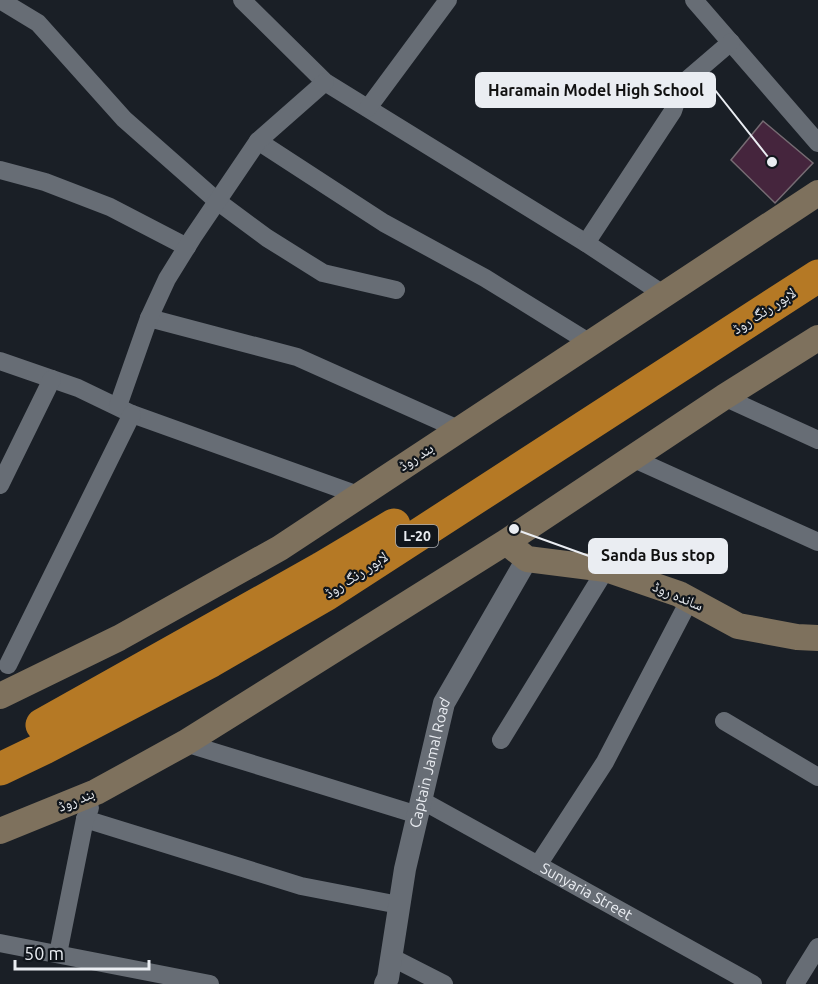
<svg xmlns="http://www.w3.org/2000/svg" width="818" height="984" viewBox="0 0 818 984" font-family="Ubuntu,'Noto Naskh Arabic',sans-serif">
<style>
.building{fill:#45253d;stroke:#766c73;stroke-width:1.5}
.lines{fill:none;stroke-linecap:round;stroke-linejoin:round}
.minor{stroke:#676d75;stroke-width:18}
.tertiary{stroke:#676d75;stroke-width:22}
.secondary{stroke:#7e715d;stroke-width:26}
.motorway{stroke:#b57925;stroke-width:33}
.labels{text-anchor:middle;stroke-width:4.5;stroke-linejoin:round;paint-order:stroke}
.shield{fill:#11161c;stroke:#a9acb2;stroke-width:1.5}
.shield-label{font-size:14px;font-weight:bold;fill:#eaedf2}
.street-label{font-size:15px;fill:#eaedf2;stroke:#11161c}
.leader{fill:none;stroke:#eaedf2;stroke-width:2}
.callout-dot{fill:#eaedf2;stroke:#11161c;stroke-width:2}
.callout{fill:#eaedf2;stroke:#eaedf2;stroke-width:2}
.callout-label{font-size:16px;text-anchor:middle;font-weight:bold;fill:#111}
</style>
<rect width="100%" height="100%" fill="#1a1f26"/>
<!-- building -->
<path class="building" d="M763,121L813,163L775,203L731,160Z"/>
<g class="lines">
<!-- minor -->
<g class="minor">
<path d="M0,0L38,23L124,119L217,201L267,238L323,273L396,290"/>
<path d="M242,0L325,82L586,243"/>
<path d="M694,0L818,143"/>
<path d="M368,108L448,0"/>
<path d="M258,141L384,223L485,278L590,343"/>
<path d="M0,170L45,182L110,207L187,247"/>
<path d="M663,294L586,243L673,111L682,84L731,42"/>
<path d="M149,318L297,357L458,429"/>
<path d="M0,361L78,388L132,414L358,495"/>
<path d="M724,397L818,440"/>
<path d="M118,406L149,318L167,279L193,237L258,141L325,82"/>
<path d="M632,458L818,542"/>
<path d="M0,485L52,379"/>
<path d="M8,665L132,414"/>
<path d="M724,721L818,777"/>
<path d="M501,740L606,569"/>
<path d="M185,743L418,815"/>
<path id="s1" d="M421,800L753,984"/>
<path d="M85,819L301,886L399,905"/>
<path d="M538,865L605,762L690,599"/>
<path d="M0,943L210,984"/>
<path d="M58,954L85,819L90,808"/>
<path d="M391,957L444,984"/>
<path d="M795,984L818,947"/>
</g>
<!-- tertiary -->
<path class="tertiary" id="s2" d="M385,984L388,978L405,869L444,703L527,559"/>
<!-- secondary -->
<path class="secondary" d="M506,542L527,559L606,569L679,594L738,626L797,637L818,638
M0,696L119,638L280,548L818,193
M0,831L96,792L185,743L506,542L724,397L818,338"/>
<!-- motorway -->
<path class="motorway" d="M42,725L322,568L394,525
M0,769L44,748L211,661L327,594L818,276"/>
</g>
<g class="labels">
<!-- shield labels -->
<rect class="shield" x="396" y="525" width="42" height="22" rx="4.5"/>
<g class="shield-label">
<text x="417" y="541">L-20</text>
</g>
<!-- street labels -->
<g class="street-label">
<text transform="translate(764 311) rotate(-33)" y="5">لاہور رنگ روڈ</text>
<text transform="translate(416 457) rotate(-33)" y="5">بند روڈ</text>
<text transform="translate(356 575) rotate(-33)" y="5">لاہور رنگ روڈ</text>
<text transform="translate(678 596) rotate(23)" y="5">ساندہ روڈ</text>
<text dy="5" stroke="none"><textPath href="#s2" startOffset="226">Captain Jamal Road</textPath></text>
<text transform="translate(76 800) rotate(-23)" y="5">بند روڈ</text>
<text dy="5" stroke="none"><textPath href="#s1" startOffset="189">Sunyaria Street</textPath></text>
</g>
</g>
<!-- callouts -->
<path class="leader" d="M772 162L715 90M514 529L589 556"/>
<g class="callout-dot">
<circle cx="772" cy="162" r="6"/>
<circle cx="514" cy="529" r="6"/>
</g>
<g class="callout">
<rect x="476" y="73" width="239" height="34" rx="6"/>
<rect x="589" y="539" width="138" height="34" rx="6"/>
</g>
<g class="callout-label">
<text x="596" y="96">Haramain Model High School</text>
<text x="658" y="561">Sanda Bus stop</text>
</g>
<!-- scale -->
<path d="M15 960v9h134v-9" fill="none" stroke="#eaedf2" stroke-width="3"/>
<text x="24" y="960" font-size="18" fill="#eaedf2" stroke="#11161c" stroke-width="4.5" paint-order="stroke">50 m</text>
</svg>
